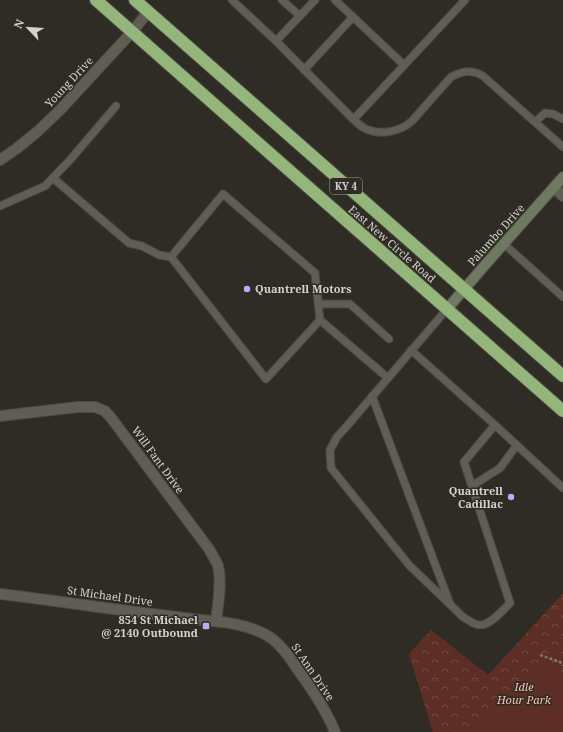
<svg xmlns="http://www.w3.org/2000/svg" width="563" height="732" viewBox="0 0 563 732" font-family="'Noto Serif',serif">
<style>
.park{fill:url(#park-crowns)}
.pitch{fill:#5d2e25}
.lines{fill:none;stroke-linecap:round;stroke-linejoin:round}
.lane-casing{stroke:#4b4a43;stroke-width:9}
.street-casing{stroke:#4b4a43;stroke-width:12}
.secondary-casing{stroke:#4b4a43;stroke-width:12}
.highway-casing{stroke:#4b4a43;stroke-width:14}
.path{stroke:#797770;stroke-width:2.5;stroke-dasharray:3 2;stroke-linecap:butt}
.lane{stroke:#5f5d54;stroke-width:7}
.street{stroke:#5f5d54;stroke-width:10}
.secondary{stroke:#6f7860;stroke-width:10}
.highway{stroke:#94b67b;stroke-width:12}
.poi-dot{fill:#b8abf7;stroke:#2e2c24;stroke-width:1.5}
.labels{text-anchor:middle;stroke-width:3;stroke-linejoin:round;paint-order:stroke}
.shield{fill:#2e2c24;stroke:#a2a09a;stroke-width:1}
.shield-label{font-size:10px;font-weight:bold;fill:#d3d2cd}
.street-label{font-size:11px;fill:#d3d2cd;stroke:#2e2c24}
.poi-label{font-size:11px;font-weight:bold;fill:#d3d2cd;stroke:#2e2c24;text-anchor:end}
.park-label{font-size:11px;font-style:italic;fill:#f6bfb3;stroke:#2e2c24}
</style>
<defs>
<pattern id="park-crowns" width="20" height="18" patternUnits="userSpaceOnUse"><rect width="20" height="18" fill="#5d2e25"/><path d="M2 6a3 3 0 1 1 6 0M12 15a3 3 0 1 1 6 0" fill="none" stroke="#734b43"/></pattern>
</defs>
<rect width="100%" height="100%" fill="#2e2c24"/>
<!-- park -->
<path class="park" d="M563,593V732H433L409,654L431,630L488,675Z"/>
<!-- pitch -->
<path class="pitch" d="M538,666L551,668L563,682V732H474L517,684Z"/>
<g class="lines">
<defs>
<path id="lane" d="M232,0L276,41L351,117C355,121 359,125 364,128C379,136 400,132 412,121L451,77C462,71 472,69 483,76L563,147
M282,0L300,16
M335,0L404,65
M276,41L315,0
M304,70L353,17
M354,119L465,0
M535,122L545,113L553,114L563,119
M53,178L129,243L142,246L159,255L171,257
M0,206L45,186L70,160L116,106
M504,244L563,297
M318,304H350L389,339
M447,309L347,426L337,437L330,450L331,468L409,565L463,617C468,620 474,625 480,625C491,625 503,610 510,603L464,462L495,425
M320,320L266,379L171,257L223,194L315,273L320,320L388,378
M411,350L495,425L563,488
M372,396L450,604
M472,486L500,468L517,445"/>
<path id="street" d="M0,160L16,149L37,132L60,110L132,32L148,12
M554,188L563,196
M0,416L78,407H95L105,411L112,419L209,549C212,555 216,560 218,566C222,581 218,605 216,621
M0,594C51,600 102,608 153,614C169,616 185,618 201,620C224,622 248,624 268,636C281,644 290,658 298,670C312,689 326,710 335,732"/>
<path id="secondary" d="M447,309L485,265L563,177"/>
<path id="highway" d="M96,0L249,135L563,411
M135,0L563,376"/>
</defs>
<!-- lane casing -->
<use href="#lane" class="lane-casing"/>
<!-- street casing -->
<use href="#street" class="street-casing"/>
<!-- secondary casing -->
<use href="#secondary" class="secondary-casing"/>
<!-- highway casing -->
<use href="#highway" class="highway-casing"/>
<!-- path -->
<path class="path" d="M540,655L560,662L563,665"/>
<!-- lane -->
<use href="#lane" class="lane"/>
<!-- street -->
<use href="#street" class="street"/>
<!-- secondary -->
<use href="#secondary" class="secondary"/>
<!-- highway -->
<use href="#highway" class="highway"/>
</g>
<!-- markers -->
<g class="poi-dot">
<circle cx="247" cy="289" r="4"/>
<circle cx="511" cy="497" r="4"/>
<rect x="202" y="622" width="8" height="8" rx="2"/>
</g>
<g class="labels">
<!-- shield labels -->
<rect class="shield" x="330" y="178" width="32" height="16" rx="3"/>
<g class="shield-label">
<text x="346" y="190">KY 4</text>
</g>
<!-- street labels -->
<g class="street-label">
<text transform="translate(69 82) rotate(-47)" y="4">Young Drive</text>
<text transform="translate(496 235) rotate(-48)" y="4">Palumbo Drive</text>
<text transform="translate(392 244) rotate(41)" y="4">East New Circle Road</text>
<text transform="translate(158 460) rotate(54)" y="4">Will Fant Drive</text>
<text transform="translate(110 596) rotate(8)" y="4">St Michael Drive</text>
<text transform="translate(313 672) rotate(56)" y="4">St Ann Drive</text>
</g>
<!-- poi labels -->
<g class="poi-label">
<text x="255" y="293" text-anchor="start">Quantrell Motors</text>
<text x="503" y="495">Quantrell<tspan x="503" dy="13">Cadillac</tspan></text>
<text x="198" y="624">854 St Michael<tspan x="198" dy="13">@ 2140 Outbound</tspan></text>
</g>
<!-- park labels -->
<g class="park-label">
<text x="524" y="691">Idle<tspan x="524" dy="13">Hour Park</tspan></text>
</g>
</g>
<!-- north arrow -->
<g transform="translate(28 28) rotate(295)" stroke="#2e2c24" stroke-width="3" paint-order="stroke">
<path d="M0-3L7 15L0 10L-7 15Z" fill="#d3d2cd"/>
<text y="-6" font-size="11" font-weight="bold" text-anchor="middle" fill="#d3d2cd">N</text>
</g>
</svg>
